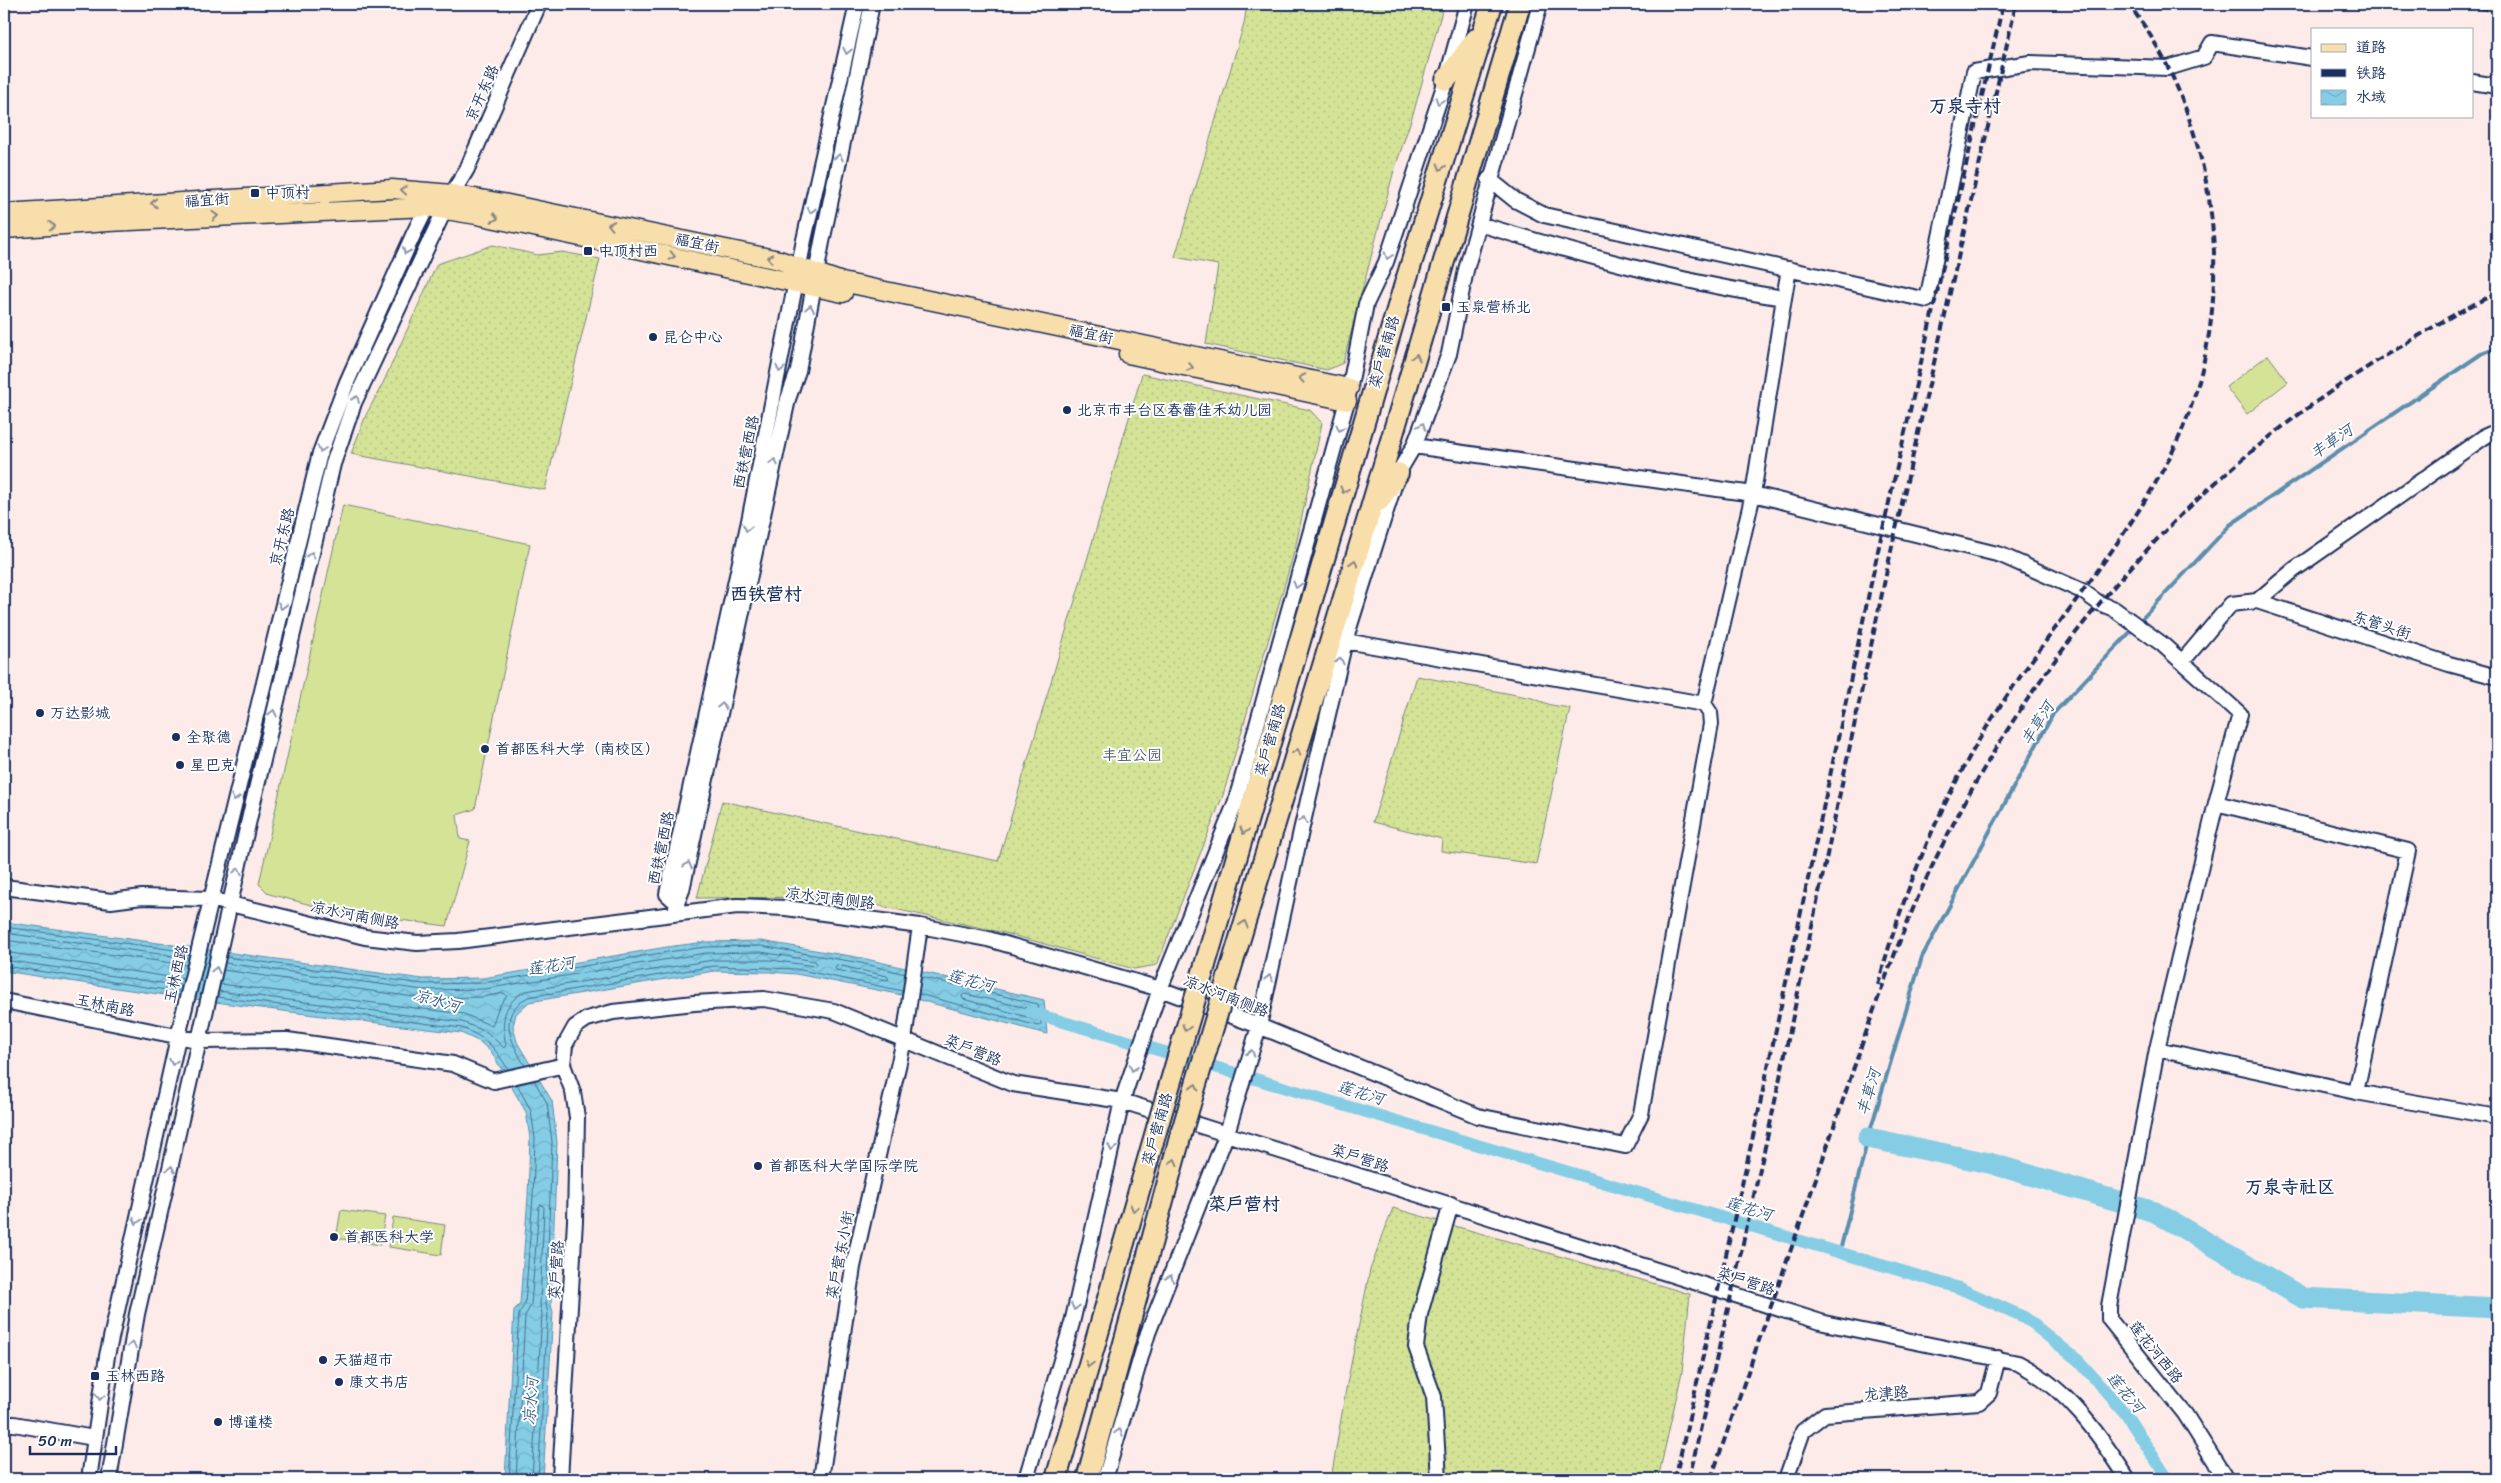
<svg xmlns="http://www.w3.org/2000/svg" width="2501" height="1483" viewBox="0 0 2501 1483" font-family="Sriracha,'LXGW WenKai TC',sans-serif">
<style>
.grass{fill:url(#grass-dots);stroke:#78897a}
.pitch{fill:#d5e397;stroke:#78897a}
.water{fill:url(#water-waves);stroke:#5a8eaf}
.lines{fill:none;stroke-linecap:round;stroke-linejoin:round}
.shore{stroke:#456e94;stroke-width:1}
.stream{stroke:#5a8eaf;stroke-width:4}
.canal{stroke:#84cde5;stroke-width:12}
.river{stroke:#84cde5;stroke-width:21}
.minor-casing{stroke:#1b2f5e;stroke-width:18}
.major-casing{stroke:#1b2f5e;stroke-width:21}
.highway-casing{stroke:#1b2f5e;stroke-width:24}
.minor{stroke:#fff;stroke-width:14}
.major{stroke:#f8deab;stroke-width:18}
.highway{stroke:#f8deab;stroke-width:20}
.rail{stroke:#1b2f5e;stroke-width:4;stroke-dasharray:8 4;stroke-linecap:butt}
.minor-bridge-casing{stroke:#1b2f5e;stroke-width:18;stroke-linecap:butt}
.highway-bridge-casing{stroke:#1b2f5e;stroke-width:24;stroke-linecap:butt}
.minor-bridge{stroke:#fff;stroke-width:14}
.highway-bridge{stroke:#f8deab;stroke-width:20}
.oneway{stroke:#8d97ae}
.oneway2{stroke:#8a8684}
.poi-dot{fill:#1b2f5e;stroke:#fff;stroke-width:2}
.labels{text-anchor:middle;stroke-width:4;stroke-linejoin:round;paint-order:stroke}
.street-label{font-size:15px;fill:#1b2f5e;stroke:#fff}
.poi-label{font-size:15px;fill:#1b2f5e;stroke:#fff;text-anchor:start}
.park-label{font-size:15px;fill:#4a5c6c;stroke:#fff}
.water-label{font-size:16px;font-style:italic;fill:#3a5e86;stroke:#fff}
.quarter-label{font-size:18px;font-weight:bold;fill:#1b2f5e;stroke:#fff}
</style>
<defs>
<pattern id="grass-dots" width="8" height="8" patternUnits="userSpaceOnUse" patternTransform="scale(1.25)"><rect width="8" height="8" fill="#d5e397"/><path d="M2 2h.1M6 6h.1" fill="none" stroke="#b6c385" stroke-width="1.8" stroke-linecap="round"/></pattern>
<pattern id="water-waves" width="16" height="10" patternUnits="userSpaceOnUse" patternTransform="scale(1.25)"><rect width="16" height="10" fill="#84cde5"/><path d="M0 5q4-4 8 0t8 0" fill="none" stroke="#71b0c7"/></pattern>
</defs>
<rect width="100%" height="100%" fill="#fcebe8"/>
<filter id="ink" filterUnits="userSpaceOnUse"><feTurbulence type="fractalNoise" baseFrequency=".02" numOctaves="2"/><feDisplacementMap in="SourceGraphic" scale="10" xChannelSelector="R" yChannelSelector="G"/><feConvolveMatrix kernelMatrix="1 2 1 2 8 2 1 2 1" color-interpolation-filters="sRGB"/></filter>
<g filter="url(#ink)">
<!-- grass -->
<path class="grass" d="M1247,4H1444L1414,111L1393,174L1343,363L1327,370L1206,344L1218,265L1175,257L1244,24Z
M493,245L538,255L562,252L600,259L545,490L351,454L366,415L383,383L437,264Z
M1142,374L1310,410L1322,423L1295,549L1223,795L1157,965L1134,969L1005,933L839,897L697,898L722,801L998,861Z
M1417,676L1532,698L1551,705L1570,708L1536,864L1441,851L1442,839L1373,822Z
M1393,1208L1690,1294L1682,1372L1658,1479H1331L1346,1389L1370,1270Z"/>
<!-- pitch -->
<path class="pitch" d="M2268,355L2288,382L2247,414L2226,387Z
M343,505L530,544L475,809L457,815L460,839L470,841L447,926L338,912L269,894L259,884Z
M341,1210L385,1216L380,1245L336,1238Z
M393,1217L445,1225L441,1255L389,1247Z"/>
<!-- water -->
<path class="water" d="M4,922L423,979L483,978L667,947L705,942L761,941L862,958L1044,1000L1047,1034L897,994L796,974L770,972L714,971L529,1002L516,1014L513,1026L517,1042L552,1101L557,1142L551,1305L553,1312L543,1479H505L514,1310L520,1304L528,1196L530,1138L526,1112L492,1053L480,1042L461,1033C308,1015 156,995 4,971Z"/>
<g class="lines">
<!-- shore -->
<path class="shore" d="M4,927L190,952
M4,933L189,958
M4,940L187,965
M4,952L183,979
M226,957L423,984L483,983L667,952L706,947L761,946L861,963L905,974
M4,960L182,986
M837,965L887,976L889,979L886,980L836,970L835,968Z
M4,966L180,992
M220,984L464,1014L492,1026L499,1006L507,996L504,993L483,997L421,998L223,970
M218,991L462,1022L487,1032L504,1048L506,1045C501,1022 502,1003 526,991L713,960H771L814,966L817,964L815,961L761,952L706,953L484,989L423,990L225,963
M919,994L1038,1026L1041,1024L1038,1004L921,977
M965,994L1032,1009L1034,1016L1031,1018L963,999L962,996Z
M217,997L462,1028C487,1038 494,1047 508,1069
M525,1066C511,1041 496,1015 528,997L714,966L796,969L903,991
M534,1080L547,1103L552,1142L546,1305L548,1313L538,1479
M509,1479L519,1313L525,1304L533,1196L535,1138L531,1111L517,1084
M516,1479L525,1316L531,1305L539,1207L541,1204L544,1207L540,1305L542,1314L532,1479"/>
<!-- stream -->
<path class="stream" d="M2138,623L2230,525L2481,354L2497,348
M1840,1251L1868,1138L1922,957L2053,714L2134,628"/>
<!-- canal -->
<path class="canal" d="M1030,1012L1959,1288L2024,1317L2079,1361L2125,1413L2168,1479"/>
<!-- river -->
<path class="river" d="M1868,1138L1989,1163L2155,1212L2303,1298L2497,1308"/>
<defs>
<path id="minor" d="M2472,82L2497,86
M1489,179L1515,200L1544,215L1927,300L1974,72L2030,63L2168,68L2204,57L2212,43L2312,58
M1784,298L1789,269
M1414,446L1753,494L2001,555L2082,591L2099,603L2114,609L2162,644L2240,714L2216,803L2157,1049L2109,1306V1319L2185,1414L2226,1479
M2257,601L2449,664L2497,677
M1345,641L1704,704
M2182,662L2231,604L2257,601L2295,569L2484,437L2497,431
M2216,803L2408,851L2356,1092
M4,887L111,901L142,897L210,899L365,937L417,943L458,941L737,906L786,908L920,926L988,939L1160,989L1259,1026L1478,1116L1625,1146L1641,1114L1711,724L1710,713L1704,704L1753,494L1784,298C1683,283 1586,256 1489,227
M678,912L677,903L682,890L788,399L798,371L822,242L872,4
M675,913L677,903L667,894L749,521L804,240L857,4
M4,1001L201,1041L287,1040L453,1064L494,1081
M2157,1049L2356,1092L2497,1117
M563,1065L565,1045L575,1027L587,1019L613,1012L694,1003L764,999L834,1011L1013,1084L1122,1101L1824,1323L2018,1363C2067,1388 2099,1434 2128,1479
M556,1067L563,1065L573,1092L577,1117L575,1221L560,1479
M4,1424H14L94,1438
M89,1479L107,1356L183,1015L320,453L347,382L414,233L427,207L435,203
M109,1479L137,1314L251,811L333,464L354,403L452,194L467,169L539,4
M821,1479L853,1267L904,1040L920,926
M1026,1479L1072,1323L1122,1101L1160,989L1235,804L1347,401L1366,304L1386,262L1446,80L1467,4
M1105,1479L1148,1333L1227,1133L1259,1026L1301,831L1345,641L1398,473L1414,446L1449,354L1466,270L1540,4
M1439,1479L1434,1397L1416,1347L1420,1314L1451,1204
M1786,1479L1803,1431L1825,1414L1979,1402L1989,1393L1998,1358"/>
<path id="major" d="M4,213L392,189L452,194L503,203L779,260L842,282L1349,388
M4,229L108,222L427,207L477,215L843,293
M1128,354L1347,401"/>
<path id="highway" d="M1446,80L1476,39
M1379,501L1398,473
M1205,965L1399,303L1492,4
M1230,971L1369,515L1520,4
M1056,1479L1157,1128
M1087,1479L1181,1134"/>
</defs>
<!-- minor casing -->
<use href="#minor" class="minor-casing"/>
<!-- major casing -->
<use href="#major" class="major-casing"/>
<!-- highway casing -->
<use href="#highway" class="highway-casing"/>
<!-- minor -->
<use href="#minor" class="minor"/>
<!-- major -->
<use href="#major" class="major"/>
<!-- highway -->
<use href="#highway" class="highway"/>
<!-- rail -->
<path class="rail" d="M2468,4L2497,12
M1878,985C1902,895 1939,805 1988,725C2043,637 2114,559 2164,468C2211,382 2225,278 2206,182C2194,120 2168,53 2128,4
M1675,1479L1756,1123L1879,546L2003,4
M1689,1479L1770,1125L1891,551L2016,4
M1711,1479C1749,1367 1789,1256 1828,1144C1863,1042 1896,936 1945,840C2049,633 2206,460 2407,343C2436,325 2466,307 2497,293"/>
<defs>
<path id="minor-bridge" d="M494,1081L556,1067"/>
<path id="highway-bridge" d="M1157,1128L1205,965
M1181,1134L1230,971"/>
</defs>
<!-- minor-bridge casing -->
<use href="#minor-bridge" class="minor-bridge-casing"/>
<!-- highway-bridge casing -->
<use href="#highway-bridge" class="highway-bridge-casing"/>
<!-- minor-bridge -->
<use href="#minor-bridge" class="minor-bridge"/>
<!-- highway-bridge -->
<use href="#highway-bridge" class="highway-bridge"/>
</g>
<!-- one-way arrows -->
<defs><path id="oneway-chevron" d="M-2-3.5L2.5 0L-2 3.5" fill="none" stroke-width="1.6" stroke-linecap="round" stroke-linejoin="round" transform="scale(1.25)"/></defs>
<g class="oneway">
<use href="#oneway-chevron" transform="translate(847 51) rotate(102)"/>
<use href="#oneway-chevron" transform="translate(1439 101) rotate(108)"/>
<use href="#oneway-chevron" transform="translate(839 157) rotate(-78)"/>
<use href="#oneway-chevron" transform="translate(811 210) rotate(102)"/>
<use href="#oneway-chevron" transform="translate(406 251) rotate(114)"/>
<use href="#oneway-chevron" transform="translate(1388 256) rotate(108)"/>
<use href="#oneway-chevron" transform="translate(810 308) rotate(-79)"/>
<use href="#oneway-chevron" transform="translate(780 369) rotate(102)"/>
<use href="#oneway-chevron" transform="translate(356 399) rotate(-66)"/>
<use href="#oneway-chevron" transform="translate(1422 426) rotate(-69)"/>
<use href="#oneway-chevron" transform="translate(1340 428) rotate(105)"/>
<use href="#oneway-chevron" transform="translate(321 449) rotate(108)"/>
<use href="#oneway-chevron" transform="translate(774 462) rotate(-78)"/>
<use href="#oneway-chevron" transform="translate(747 528) rotate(102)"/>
<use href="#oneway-chevron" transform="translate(311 555) rotate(-76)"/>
<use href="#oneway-chevron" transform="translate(1297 585) rotate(105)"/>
<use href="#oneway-chevron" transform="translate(282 606) rotate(104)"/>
<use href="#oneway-chevron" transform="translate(1340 661) rotate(-77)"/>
<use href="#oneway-chevron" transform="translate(722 706) rotate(-78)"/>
<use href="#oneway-chevron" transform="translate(273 713) rotate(-77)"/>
<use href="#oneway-chevron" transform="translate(235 798) rotate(104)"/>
<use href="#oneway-chevron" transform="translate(1303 820) rotate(-77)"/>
<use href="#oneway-chevron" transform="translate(688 865) rotate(-78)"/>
<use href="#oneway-chevron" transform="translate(238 871) rotate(-78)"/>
<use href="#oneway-chevron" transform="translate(216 970) rotate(-77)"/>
<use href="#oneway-chevron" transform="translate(1269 978) rotate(-78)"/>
<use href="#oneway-chevron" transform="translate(1251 1053) rotate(-73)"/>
<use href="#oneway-chevron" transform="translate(173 1062) rotate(102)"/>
<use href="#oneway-chevron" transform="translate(1133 1068) rotate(109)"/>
<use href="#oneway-chevron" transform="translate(1112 1148) rotate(103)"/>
<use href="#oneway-chevron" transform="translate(171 1169) rotate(-77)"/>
<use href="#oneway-chevron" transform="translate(137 1221) rotate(103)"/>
<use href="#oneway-chevron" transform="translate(1170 1278) rotate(-68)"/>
<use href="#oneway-chevron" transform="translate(1075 1307) rotate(103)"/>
<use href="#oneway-chevron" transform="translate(132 1345) rotate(-80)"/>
<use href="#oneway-chevron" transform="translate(100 1397) rotate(98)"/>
<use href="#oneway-chevron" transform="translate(1119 1432) rotate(-74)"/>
</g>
<g class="oneway2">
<use href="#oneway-chevron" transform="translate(1441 167) rotate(107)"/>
<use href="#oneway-chevron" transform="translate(404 190) rotate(-175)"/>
<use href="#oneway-chevron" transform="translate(154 203) rotate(176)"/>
<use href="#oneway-chevron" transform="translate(215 216) rotate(-3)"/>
<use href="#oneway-chevron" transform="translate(495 218) rotate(12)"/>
<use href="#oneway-chevron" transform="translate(611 225) rotate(-168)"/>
<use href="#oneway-chevron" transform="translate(52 226) rotate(-4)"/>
<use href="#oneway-chevron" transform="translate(672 256) rotate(12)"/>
<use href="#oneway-chevron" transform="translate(770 258) rotate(-168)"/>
<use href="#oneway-chevron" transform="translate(1416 357) rotate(-74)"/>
<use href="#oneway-chevron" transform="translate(1190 367) rotate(12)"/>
<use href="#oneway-chevron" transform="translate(1302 378) rotate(-168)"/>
<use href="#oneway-chevron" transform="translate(1344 490) rotate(106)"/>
<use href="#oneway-chevron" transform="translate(1354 563) rotate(-73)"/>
<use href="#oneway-chevron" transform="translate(1297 752) rotate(-73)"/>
<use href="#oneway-chevron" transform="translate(1244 831) rotate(106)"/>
<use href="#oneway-chevron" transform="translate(1244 924) rotate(-73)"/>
<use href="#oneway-chevron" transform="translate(1186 1028) rotate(106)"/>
<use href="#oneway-chevron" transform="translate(1195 1087) rotate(-73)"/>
<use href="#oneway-chevron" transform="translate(1174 1162) rotate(-75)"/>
<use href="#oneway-chevron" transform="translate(1134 1208) rotate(106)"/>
<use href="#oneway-chevron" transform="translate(1089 1364) rotate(106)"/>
</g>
</g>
<!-- markers -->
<g class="poi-dot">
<rect x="250" y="188" width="10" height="10" rx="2.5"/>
<rect x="583" y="246" width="10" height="10" rx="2.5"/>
<rect x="1441" y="302" width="10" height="10" rx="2.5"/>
<circle cx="653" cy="337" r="5"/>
<circle cx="1067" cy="410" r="5"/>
<circle cx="40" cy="713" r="5"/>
<circle cx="176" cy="737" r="5"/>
<circle cx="485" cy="749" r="5"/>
<circle cx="180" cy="765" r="5"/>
<circle cx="758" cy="1166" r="5"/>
<circle cx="334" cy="1237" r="5"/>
<circle cx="323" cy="1360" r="5"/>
<rect x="90" y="1371" width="10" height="10" rx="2.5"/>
<circle cx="339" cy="1382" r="5"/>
<circle cx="218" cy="1422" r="5"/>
</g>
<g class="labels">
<!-- street labels -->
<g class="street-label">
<text transform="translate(482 93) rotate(-66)" y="5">京开东路</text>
<text transform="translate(207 200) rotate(-4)" y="5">福宜街</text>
<text transform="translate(697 243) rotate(12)" y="5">福宜街</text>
<text transform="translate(1091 334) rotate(12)" y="5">福宜街</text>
<text transform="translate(1384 352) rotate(-74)" y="5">菜户营南路</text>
<text transform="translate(746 452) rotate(-78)" y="5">西铁营西路</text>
<text transform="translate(282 537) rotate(-76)" y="5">京开东路</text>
<text transform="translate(2382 625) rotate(18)" y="5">东管头街</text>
<text transform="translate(1270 740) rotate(-74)" y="5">菜户营南路</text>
<text transform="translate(661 848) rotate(-78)" y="5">西铁营西路</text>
<text transform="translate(830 898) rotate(7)" y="5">凉水河南侧路</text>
<text transform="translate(355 915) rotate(11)" y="5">凉水河南侧路</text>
<text transform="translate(176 974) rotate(-77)" y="5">玉林西路</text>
<text transform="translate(1226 996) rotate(21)" y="5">凉水河南侧路</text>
<text transform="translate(105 1005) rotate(12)" y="5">玉林南路</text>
<text transform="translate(973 1050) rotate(22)" y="5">菜户营路</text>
<text transform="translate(1157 1129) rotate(-74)" y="5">菜户营南路</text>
<text transform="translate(1360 1158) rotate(18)" y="5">菜户营路</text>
<text transform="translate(840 1255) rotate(-79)" y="5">菜户营东小街</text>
<text transform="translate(556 1270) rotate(-86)" y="5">菜户营路</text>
<text transform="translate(1746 1281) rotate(18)" y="5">菜户营路</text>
<text transform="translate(2156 1352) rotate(51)" y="5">莲花河西路</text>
<text transform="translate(1886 1393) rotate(-4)" y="5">龙津路</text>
</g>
<!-- poi labels -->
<g class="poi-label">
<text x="265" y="198">中顶村</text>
<text x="598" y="256">中顶村西</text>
<text x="1456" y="312">玉泉营桥北</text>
<text x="663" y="342">昆仑中心</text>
<text x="1077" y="415">北京市丰台区春蕾佳禾幼儿园</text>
<text x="50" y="718">万达影城</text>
<text x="186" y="742">全聚德</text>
<text x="495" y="754">首都医科大学（南校区）</text>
<text x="190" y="770">星巴克</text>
<text x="768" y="1171">首都医科大学国际学院</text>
<text x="344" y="1242">首都医科大学</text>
<text x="333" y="1365">天猫超市</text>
<text x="105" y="1381">玉林西路</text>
<text x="349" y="1387">康文书店</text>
<text x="228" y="1427">博谨楼</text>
</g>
<!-- park labels -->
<g class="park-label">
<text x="1132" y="760">丰宜公园</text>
</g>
<!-- water labels -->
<g class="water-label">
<text transform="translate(2331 441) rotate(-34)" y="6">丰草河</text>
<text transform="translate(2037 723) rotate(-58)" y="6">丰草河</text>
<text transform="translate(551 965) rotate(-9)" y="6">莲花河</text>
<text transform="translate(971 980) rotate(15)" y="6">莲花河</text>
<text transform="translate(437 1000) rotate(16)" y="6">凉水河</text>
<text transform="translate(1361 1092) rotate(17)" y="6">莲花河</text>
<text transform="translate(1868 1092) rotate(-73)" y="6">丰草河</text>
<text transform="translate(1749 1208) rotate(17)" y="6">莲花河</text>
<text transform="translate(2126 1392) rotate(50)" y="6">莲花河</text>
<text transform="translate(530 1401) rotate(-86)" y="6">凉水河</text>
</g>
<!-- quarter labels -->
<g class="quarter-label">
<text x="1965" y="112">万泉寺村</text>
<text x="766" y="600">西铁营村</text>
<text x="2290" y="1193">万泉寺社区</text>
<text x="1244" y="1210">菜户营村</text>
</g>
</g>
<!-- margin -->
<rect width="2501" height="1483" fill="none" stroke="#fff" stroke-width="20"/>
<rect x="10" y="10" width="2481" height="1463" fill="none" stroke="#1b2f5e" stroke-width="2" filter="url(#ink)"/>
<!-- legend -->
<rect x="2311" y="28" width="162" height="90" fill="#ffffff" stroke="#a4acbf"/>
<rect x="2321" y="44" width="25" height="8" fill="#f8deab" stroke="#a4acbf"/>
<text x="2356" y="52" font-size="15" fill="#1b2f5e">道路</text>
<rect x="2321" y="69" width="25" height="8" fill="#1b2f5e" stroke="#a4acbf"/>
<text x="2356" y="78" font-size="15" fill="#1b2f5e">铁路</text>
<rect x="2321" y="90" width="25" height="15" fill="url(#water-waves)" stroke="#a4acbf"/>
<text x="2356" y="102" font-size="15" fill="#1b2f5e">水域</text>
<!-- scale -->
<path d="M30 1446v8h86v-8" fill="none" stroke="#1b2f5e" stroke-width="2.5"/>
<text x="38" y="1446" font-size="15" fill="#1b2f5e" stroke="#ffffff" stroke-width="4" paint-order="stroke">50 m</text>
</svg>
